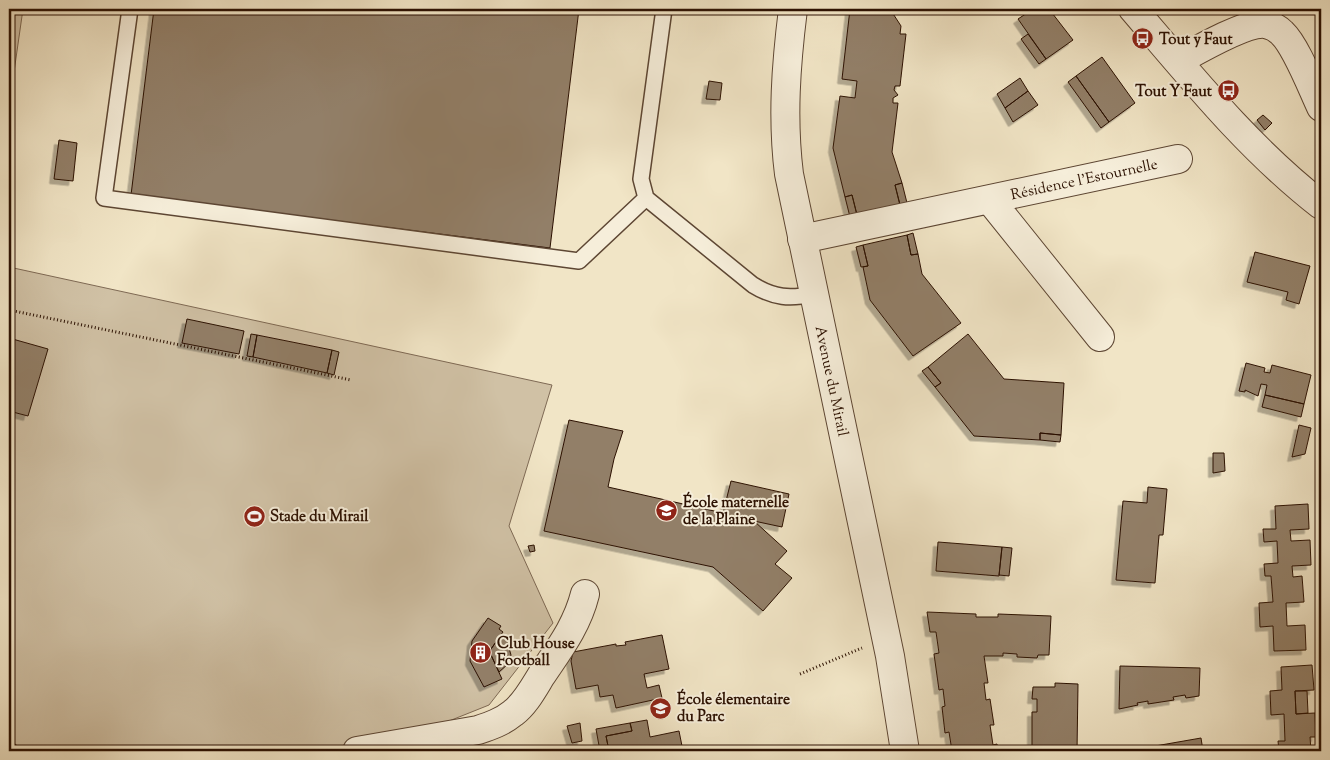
<svg xmlns="http://www.w3.org/2000/svg" width="1330" height="760" viewBox="0 0 1330 760" font-family="'Sorts Mill Goudy',serif">
<style>
.green{fill:#d0c1a5;stroke:#7e6954}
.building{fill:#927f68;stroke:#2c1102;filter:url(#shadow)}
.lines{fill:none;stroke-linecap:round;stroke-linejoin:round}
.service-casing{stroke:#5d4633;stroke-width:18}
.minor-casing{stroke:#5d4633;stroke-width:30}
.tertiary-casing{stroke:#5d4633;stroke-width:30}
.path{stroke:#2c1102;stroke-width:3;stroke-dasharray:1 2.5;stroke-linecap:butt}
.service{stroke:#f6eeda;stroke-width:15}
.minor{stroke:#f6eeda;stroke-width:28}
.tertiary{stroke:#f6eeda;stroke-width:28}
.labels{text-anchor:middle;stroke-width:4;stroke-linejoin:round;paint-order:stroke}
.poi-label{font-size:15px;font-weight:bold;fill:#2c1102;stroke:#f6eeda;text-anchor:start}
.street-label{font-size:15px;fill:#2c1102;stroke:#f6eeda}
</style>
<defs>
<filter id="shadow"><feDropShadow dx="-4.5" dy="4.5" stdDeviation="0" flood-color="#0004"/></filter>
</defs>
<rect width="100%" height="100%" fill="#f1e5c6"/>
<filter id="stains"><feTurbulence type="fractalNoise" baseFrequency=".004" numOctaves="4"/><feColorMatrix values="0 0 0 0 .2 0 0 0 0 .09 0 0 0 0 .02 0 0 0 .5 -.17"/></filter>
<radialGradient id="worn" r=".72"><stop offset=".6" stop-color="#630" stop-opacity="0"/><stop offset="1" stop-color="#630" stop-opacity=".3"/></radialGradient>
<!-- green -->
<path class="green" d="M9,9H23L9,107Z
M9,267L552,385L509,526L553,623L489,705L374,751H9Z"/>
<!-- building -->
<path class="building" d="M154,9H579L550,248L131,195Z
M850,9H890L901,26L900,34H906L900,86H895L894,90L898,95L893,98V103H898L892,152L902,183L895,185L900,205L857,215L852,195L845,197L833,148L840,96L855,98L857,81L842,79Z
M1033,9H1049L1073,40L1046,59L1018,19Z
M1028,34L1046,59L1039,64L1021,39Z
M1102,57L1135,103L1109,122L1076,76Z
M1076,76L1109,122L1101,128L1068,82Z
M1020,78L1028,91L1005,108L997,94Z
M709,81L722,83L720,100L706,99Z
M1028,91L1038,105L1013,122L1005,108Z
M1263,115L1272,123L1265,130L1257,120Z
M59,140L77,143L73,181L54,179Z
M902,183L907,203L900,205L895,185Z
M852,195L857,215L850,217L845,197Z
M913,233L918,254L911,255L907,235Z
M907,235L911,255L918,254L922,274L961,323L913,356L870,300L863,267L868,266L863,245Z
M863,245L868,266L861,267L856,247Z
M1255,252L1310,266L1299,304L1286,300L1288,292L1247,282Z
M187,319L244,331L239,354L182,343Z
M251,334L257,335L253,357L247,356Z
M968,334L1004,379L1064,383L1061,435L1040,433V440L974,436L935,387L941,383L928,367Z
M257,335L332,350L327,373L253,357Z
M9,338L48,349L28,416L9,411Z
M332,350L339,352L334,375L327,373Z
M1246,363L1265,368L1264,372L1270,373L1272,365L1311,375L1304,404L1265,395L1267,385L1261,384L1258,396L1245,390V392L1239,391Z
M928,367L941,383L935,387L922,371Z
M1265,395L1304,404L1301,417L1262,407Z
M569,420L623,431L614,459L608,487L723,513L731,481L789,494L782,527L754,521L787,551L775,564L792,578L763,611L713,567L544,531Z
M1299,425L1311,428L1305,454L1292,457Z
M1040,433L1061,435L1060,442L1040,440Z
M1213,453H1224L1225,471L1213,473Z
M1148,487L1167,489L1163,535H1159L1155,583L1116,580L1123,501L1147,503Z
M1308,504L1309,529L1290,530L1291,541L1310,540L1311,565L1292,566L1293,577L1302,576L1304,602L1286,603L1287,626L1305,625L1306,650L1274,651L1273,626L1260,627L1259,603L1273,602L1271,576H1265L1264,564L1278,563L1277,541L1264,542L1263,529H1276L1275,506Z
M938,542L1002,547L999,576L936,571Z
M534,545L535,551L530,552L528,546Z
M1002,547L1012,548L1009,576L999,575Z
M927,612L976,614V617H998V614L1051,616L1049,655H1038L1037,658L1017,657V654L1003,653V656H984L988,683H984L986,700L990,699L994,725H990L993,745L997,744L998,751H948H952L949,732L945,733L942,707L945,706L943,689L939,690L934,654L939,653L936,632H930Z
M488,618L501,626L499,629L503,632L491,649V655L502,679L484,687L470,661L472,641Z
M501,635L507,641L511,655L508,664L499,672L491,655V649Z
M662,635L669,669L644,674L647,688L659,685L662,698L616,708L613,695L600,697L598,685L576,689L571,661L573,652L616,644V646L626,645L625,642Z
M1312,665L1314,690L1295,691L1296,714L1315,713L1316,737H1310L1311,751H1279L1278,741H1285L1284,714L1271,715L1270,691L1282,690L1281,667Z
M1120,666L1200,668L1199,696L1186,698L1185,695L1173,697L1174,700L1148,704V701L1137,703L1138,705L1119,709Z
M1055,683L1078,684L1077,751H1037V746H1032V712H1037V699H1032L1033,687H1055Z
M1295,691H1307L1308,713L1296,714Z
M647,720L650,737L679,731L683,751H609L606,736L632,731L630,723Z
M580,723L582,741L572,743L567,726Z
M630,723L632,731L606,736L609,751H600L596,729Z
M1201,738L1203,751H1138V749Z"/>
<g class="lines">
<defs>
<path id="service" d="M130,9L104,198L579,261L646,198
M664,9L641,179L646,198L753,285C774,298 790,299 813,294"/>
<path id="minor" d="M1133,9C1192,78 1249,149 1321,205
M1178,61C1196,51 1246,22 1265,24C1271,25 1277,28 1282,33C1296,46 1312,88 1321,107
M990,200L1100,337
M802,239L1178,159
M357,751L478,730C490,726 502,722 513,713C525,704 533,689 541,676C559,649 577,626 585,594"/>
<path id="tertiary" d="M793,9C786,65 782,118 789,174L890,656L905,751"/>
</defs>
<!-- service casing -->
<use href="#service" class="service-casing"/>
<!-- minor casing -->
<use href="#minor" class="minor-casing"/>
<!-- tertiary casing -->
<use href="#tertiary" class="tertiary-casing"/>
<!-- path -->
<path class="path" d="M9,310L351,380
M800,674L862,648
M9,741L24,751"/>
<!-- service -->
<use href="#service" class="service"/>
<!-- minor -->
<use href="#minor" class="minor"/>
<!-- tertiary -->
<use href="#tertiary" class="tertiary"/>
</g>
<!-- icons -->
<defs>
<symbol id="bus-disc" viewBox="-11 -11 22 22"><circle r="9.5" fill="#8f2418" stroke="#f6eeda"/><path d="M-5-6H5V4H4V6H2V4H-2V6H-4V4H-5ZM-3.5-4V0h7V-4ZM-3.5 1.2v1.5H-2V1.2ZM2 1.2v1.5H3.5V1.2Z" fill="#fff"/></symbol>
<symbol id="school-disc" viewBox="-11 -11 22 22"><circle r="9.5" fill="#8f2418" stroke="#f6eeda"/><path d="M0-5L7-2L0 1L-7-2ZM-4 1L0 2.5L4 1V4Q0 6-4 4Z" fill="#fff"/></symbol>
<symbol id="stadium-disc" viewBox="-11 -11 22 22"><circle r="9.5" fill="#8f2418" stroke="#f6eeda"/><path d="M0-5a6.5 5 0 1 0 0 10a6.5 5 0 1 0 0-10ZM-3.5-1.8h7v3.6h-7Z" fill="#fff"/></symbol>
<symbol id="building-disc" viewBox="-11 -11 22 22"><circle r="9.5" fill="#8f2418" stroke="#f6eeda"/><path d="M-4-6H4V6H1V3H-1V6H-4ZM-2.5-4.3h1.7v1.8h-1.7ZM.8-4.3h1.7v1.8H.8ZM-2.5-1h1.7V.8h-1.7ZM.8-1h1.7V.8H.8Z" fill="#fff"/></symbol>
</defs>
<g fill-rule="evenodd">
<use href="#bus-disc" x="1130" y="26" width="25" height="25"/>
<use href="#bus-disc" x="1216" y="78" width="25" height="25"/>
<use href="#school-disc" x="654" y="498" width="25" height="25"/>
<use href="#stadium-disc" x="242" y="504" width="25" height="25"/>
<use href="#building-disc" x="468" y="640" width="25" height="25"/>
<use href="#school-disc" x="648" y="696" width="25" height="25"/>
</g>
<g class="labels">
<!-- poi labels -->
<g class="poi-label">
<text x="1159" y="44">Tout y Faut</text>
<text x="1212" y="96" text-anchor="end">Tout Y Faut</text>
<text x="683" y="507">École maternelle<tspan x="683" dy="17">de la Plaine</tspan></text>
<text x="270" y="521">Stade du Mirail</text>
<text x="497" y="648">Club House<tspan x="497" dy="17">Football</tspan></text>
<text x="677" y="704">École élementaire<tspan x="677" dy="17">du Parc</tspan></text>
</g>
<!-- street labels -->
<g class="street-label">
<text transform="translate(1084 179) rotate(-12)" y="5">Résidence l'Estournelle</text>
<text transform="translate(832 381) rotate(78)" y="5">Avenue du Mirail</text>
</g>
</g>
<!-- margin -->
<rect width="1330" height="760" fill="none" stroke="#f1e5c6" stroke-width="30"/>
<rect x="10" y="10" width="1310" height="740" fill="none" stroke="#2c1102" stroke-width="2.5"/>
<rect x="15" y="15" width="1300" height="730" fill="none" stroke="#2c1102"/>
<rect width="100%" height="100%" filter="url(#stains)"/>
<rect width="100%" height="100%" fill="url(#worn)"/>
</svg>
